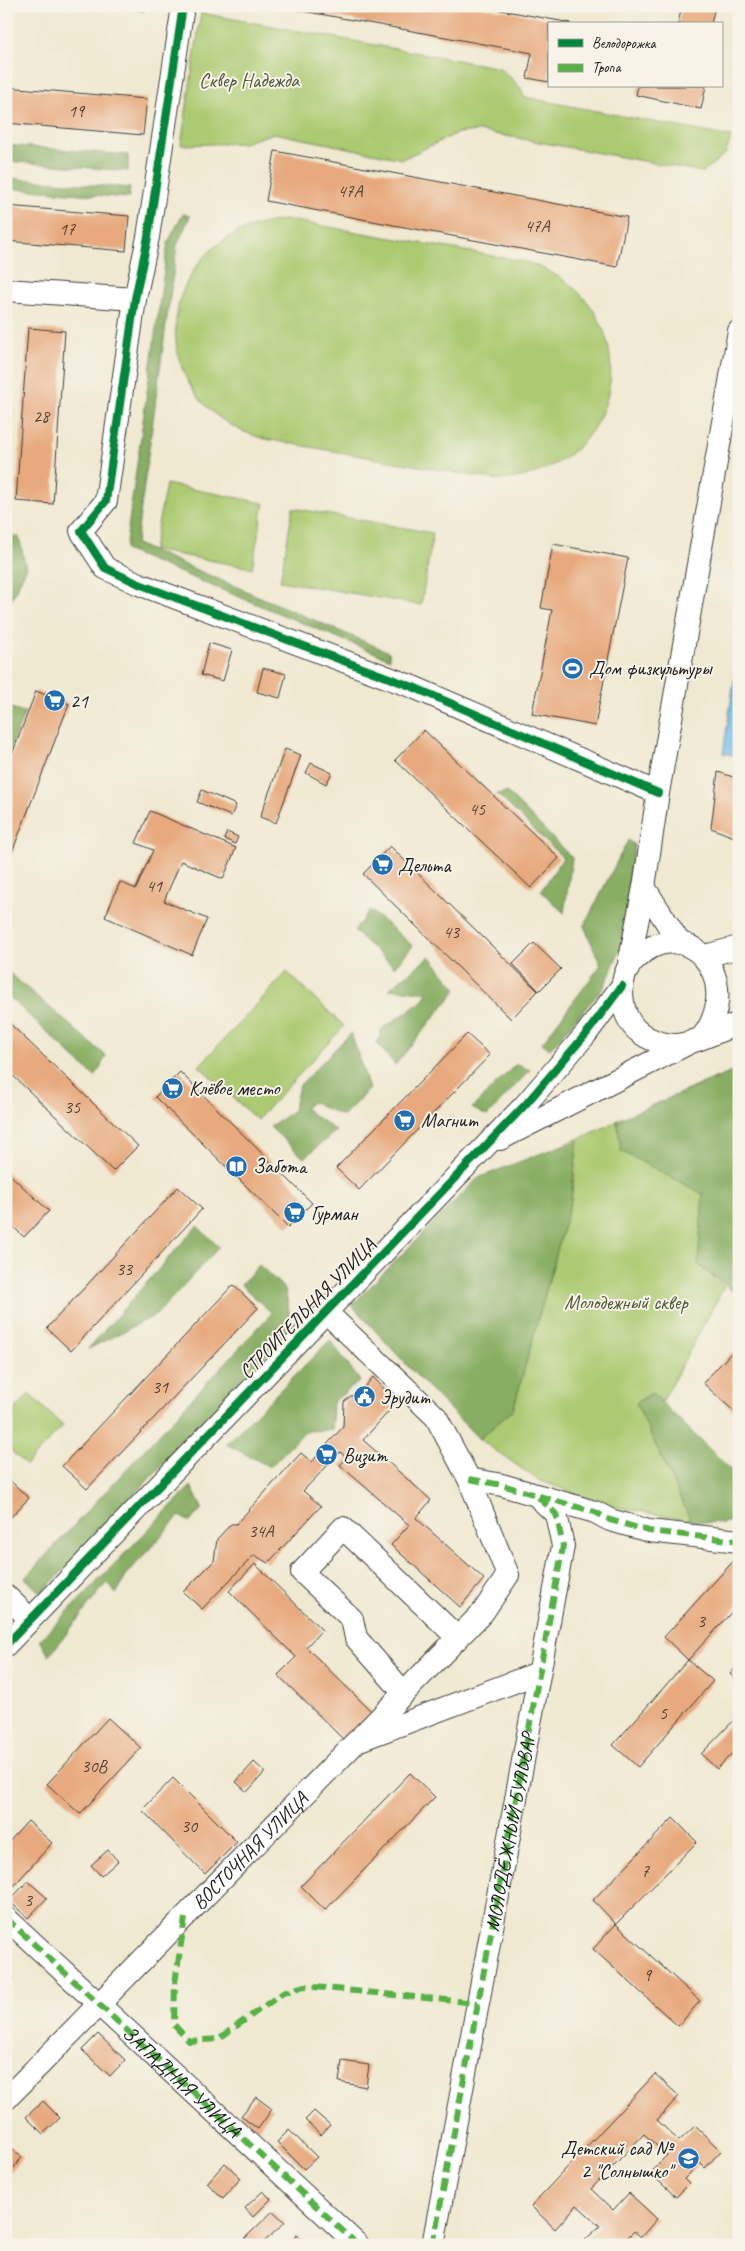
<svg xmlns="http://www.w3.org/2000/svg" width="745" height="2251" viewBox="0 0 745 2251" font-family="Caveat,sans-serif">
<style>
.green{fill:#abca71;stroke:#647346}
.forest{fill:#88ae63;stroke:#526540}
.water{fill:#77beef;stroke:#4a6d86}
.building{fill:#e7a97d}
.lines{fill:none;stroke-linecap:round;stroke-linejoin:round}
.minor-casing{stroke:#3c3b37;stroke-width:24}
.minor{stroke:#fff;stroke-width:22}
.quiet{stroke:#55b145;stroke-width:6;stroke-dasharray:12 6;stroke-linecap:butt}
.cycleway-casing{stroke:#f7f3e8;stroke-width:11}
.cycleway{stroke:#00873e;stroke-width:8}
.labels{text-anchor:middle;stroke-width:4;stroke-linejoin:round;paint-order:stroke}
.number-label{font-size:18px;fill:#4f3f34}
.park-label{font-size:20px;fill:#4e593a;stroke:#f7f3e8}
.poi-label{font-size:20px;fill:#1c1c1c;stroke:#f7f3e8;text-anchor:start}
.street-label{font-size:20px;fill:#1c1c1c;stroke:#f7f3e8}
</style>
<rect width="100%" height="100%" fill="#f7f3e8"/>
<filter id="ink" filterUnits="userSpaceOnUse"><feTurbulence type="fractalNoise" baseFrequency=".02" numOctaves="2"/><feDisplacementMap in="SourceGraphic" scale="10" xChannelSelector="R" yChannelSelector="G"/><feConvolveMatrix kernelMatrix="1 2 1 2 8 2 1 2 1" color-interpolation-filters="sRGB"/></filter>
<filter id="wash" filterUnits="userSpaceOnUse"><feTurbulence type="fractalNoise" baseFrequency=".0096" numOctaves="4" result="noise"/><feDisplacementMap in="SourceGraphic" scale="20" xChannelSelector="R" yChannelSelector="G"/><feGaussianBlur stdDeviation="1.12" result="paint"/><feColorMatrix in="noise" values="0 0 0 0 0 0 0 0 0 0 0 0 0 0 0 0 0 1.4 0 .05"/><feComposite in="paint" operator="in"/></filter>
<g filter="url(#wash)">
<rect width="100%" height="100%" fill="#f0e9d2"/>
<!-- green -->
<path class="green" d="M201,13L500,68L521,88L524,97L731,137L726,153L703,172L479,131L458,133L402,159L274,133L243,143L181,145Z
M289,220L522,261C653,297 634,472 498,480L265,439C133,404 152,227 289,220Z
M166,484L264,503L252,568L153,550Z
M293,508L433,533L421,605L280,581Z
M287,972L344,1026L257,1120L199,1066Z
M717,1077L698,1264L724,1287L662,1402L652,1393L636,1403L691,1521L611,1506L538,1480L479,1439L513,1410L571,1200L578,1139Z
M29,1394L63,1426L26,1465L6,1446V1419Z"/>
<!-- forest -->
<path class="forest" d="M6,145L128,155V171L6,161Z
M6,178L130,188L129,198L6,188Z
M183,214L190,216L177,245L136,544L389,652L390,659L125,550L168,242Z
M6,535L19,537L26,569L6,611V563L9,562L6,558Z
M6,707L25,712L6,759Z
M507,792L572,858L564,913L541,891L563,858L497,794Z
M628,840L634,845L624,940L604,987L550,1049L542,1043L601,965L584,926Z
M370,910L413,946L394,967L354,931Z
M430,956L457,989L395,1065L377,1043L382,1029L424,1000L427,992L389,989Z
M6,970L106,1056L95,1077L6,994Z
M351,1033L369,1089L343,1116L312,1102L304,1108L336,1131L304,1158L270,1127L293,1111L299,1086Z
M516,1064L530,1070L487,1116L472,1108Z
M739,1069V1296L698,1264L703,1194L621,1151L617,1120Z
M578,1139L571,1200L513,1410L479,1439L413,1372L352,1305L478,1178Z
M197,1226L219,1247L156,1315L88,1349Z
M259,1265L285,1289L292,1327L41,1594L25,1578L272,1313L241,1285Z
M330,1340L360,1381L333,1402L332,1430L305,1431L270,1467L226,1444Z
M652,1393L739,1478V1519L723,1523L691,1521L636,1403Z
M191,1486L202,1508L190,1522L179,1516L128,1573L116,1594L107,1582L49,1656L40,1640Z"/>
<!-- water -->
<path class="water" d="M735,675L739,676V756L723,753Z"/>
<g id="blocks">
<!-- building -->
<path class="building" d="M104,6H146L145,11Z
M276,6H479L571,23L549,24V82L527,78L532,53Z
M682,6H715L711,24H678Z
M638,86H706L701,109L636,95Z
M6,87L147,99L143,135L6,123Z
M275,151L627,217L617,267L266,201Z
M6,206L129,216L126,251L6,241Z
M28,328L65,331L53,504L16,501Z
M553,544L628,558L595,726L532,714L552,610L541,608Z
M209,643L232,650L223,681L201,675Z
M263,668L286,674L280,698L257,692Z
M36,691L69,704L6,868V770Z
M424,730L559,858L531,888L395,760Z
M285,749L301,755L276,823L260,817Z
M311,763L332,773L326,784L306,773Z
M718,772L739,779V839L711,828Z
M202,790L236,805L231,816L197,802Z
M150,811L236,848L223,879L181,861L164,901L207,919L192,955L105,917L120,882L136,889L153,850L136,843Z
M227,832L238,837L235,844L224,839Z
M390,846L538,991L511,1019L363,874Z
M534,943L561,969L539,991L513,964Z
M6,1020L138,1146L113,1171L6,1069Z
M467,1034L490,1055L359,1190L336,1168Z
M180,1072L312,1203L288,1227L155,1097Z
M6,1171L49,1211L24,1237L6,1220Z
M178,1187L202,1209L71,1351L47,1328Z
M233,1285L258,1308L87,1489L62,1466Z
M732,1352L739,1358V1416L703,1383Z
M373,1377L397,1402L363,1440L431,1500L416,1518L484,1579L460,1607L391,1545L409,1525L340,1465L347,1458L340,1452L329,1464L318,1454L343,1427L344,1402L351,1396L358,1395Z
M301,1453L312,1462L318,1455L328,1465L303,1491L321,1506L268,1563L254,1555L202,1609L183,1592L214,1561L217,1539L231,1524H236Z
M6,1477L29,1498L6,1522Z
M739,1555V1604L688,1660L664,1637Z
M255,1564L322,1630L306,1647L372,1712L344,1740L278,1675L296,1657L229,1591Z
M688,1660L713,1681L638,1767L613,1745Z
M739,1664V1682L730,1674Z
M739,1715V1746L717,1769L701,1754Z
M108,1718L141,1748L80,1814L47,1784Z
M254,1762L265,1772L247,1792L236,1782Z
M410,1773L435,1797L325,1910L301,1886Z
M173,1778L237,1842L205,1874L142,1810Z
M673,1818L697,1842L616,1924L593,1900Z
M28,1821L52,1843L12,1888L6,1883V1845Z
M108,1850L118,1861L101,1876L91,1865Z
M28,1881L47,1898L28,1918L9,1901Z
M616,1924L700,2001L678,2026L593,1949Z
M6,1971L14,1979L6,1986Z
M98,2034L125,2060L110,2076L82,2050Z
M342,2061L369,2065L366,2087L339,2082Z
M655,2074L679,2096L657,2120L679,2141L695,2126L721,2151L705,2168L700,2163L684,2179L689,2184L676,2197L650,2173L667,2155L644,2134L591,2189L613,2210L629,2193L657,2219L641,2237L634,2231L620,2245H589L585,2240L600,2226L577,2205L555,2229L531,2206Z
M256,2097L272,2109L258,2129L241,2116Z
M43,2101L60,2118L43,2134L26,2117Z
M314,2111L330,2125L321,2135L305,2120Z
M289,2130L317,2157L304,2169L277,2142Z
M6,2143L22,2157L9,2174L6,2172Z
M225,2163L241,2178L223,2198L207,2183Z
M263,2191L271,2199L253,2217L245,2208Z
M273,2211L285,2222L261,2245H252L245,2238Z
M297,2235L306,2245H287Z"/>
</g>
</g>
<g filter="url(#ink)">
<use href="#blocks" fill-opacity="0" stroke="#3c3b37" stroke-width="1"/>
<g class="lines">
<defs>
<g id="minor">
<path d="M183,6L148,237L135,299L106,501L81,531L105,568L139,584L413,687L658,793"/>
<path d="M6,290L135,299"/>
<path d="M644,887L679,942"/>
<path d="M709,955L739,947"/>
<path d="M628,969L644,887L658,793L739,331"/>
<path d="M703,1036C745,981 687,908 634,960C616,978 619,1016 639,1032C649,1040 662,1044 674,1045C689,1046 723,1029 739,1023"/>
<path d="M500,1139L685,1045"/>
<path d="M326,1312L436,1417L469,1479L508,1575L483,1612L362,1736"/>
<path d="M540,1496L595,1512L610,1520L649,1531L739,1541"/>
<path d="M6,1596L30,1619"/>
<path d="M6,1645L525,1105L586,1034L622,986"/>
<path d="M404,1693L356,1638L352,1619L302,1572L343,1528L458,1638"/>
<path d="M6,1918L358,2245"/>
<path id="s1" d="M6,2099L357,1741L538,1673"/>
<path id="s2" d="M433,2245L563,1546L556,1514L536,1495L502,1485L469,1479"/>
</g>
</defs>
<!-- minor casing -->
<use href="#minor" class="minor-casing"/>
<!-- minor -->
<use href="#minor" class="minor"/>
<!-- quiet -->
<g class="quiet">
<path d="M539,1496L595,1512L610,1520L649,1531L739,1541"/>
<path id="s3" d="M6,1918L358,2245"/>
<path d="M185,1918L175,1983L174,2025L189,2041L218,2039L283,1993L304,1986L477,2003"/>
<path d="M433,2245L563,1546L556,1514L536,1495L502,1485L469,1479"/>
</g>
<defs>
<path id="cycleway" d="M183,6L148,237L135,299L106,501L81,531L105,568L139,584L413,687L658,793
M6,1645L525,1105L586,1034L622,986"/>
</defs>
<!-- cycleway casing -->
<use href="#cycleway" class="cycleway-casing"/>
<!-- cycleway -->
<use href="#cycleway" class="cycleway"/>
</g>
</g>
<!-- icons -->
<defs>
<symbol id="stadium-disc" viewBox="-11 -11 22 22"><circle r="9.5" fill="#1f6fb2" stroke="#f7f3e8"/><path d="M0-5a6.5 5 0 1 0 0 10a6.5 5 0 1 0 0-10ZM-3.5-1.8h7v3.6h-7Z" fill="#fff"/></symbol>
<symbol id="supermarket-disc" viewBox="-11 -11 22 22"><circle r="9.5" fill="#1f6fb2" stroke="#f7f3e8"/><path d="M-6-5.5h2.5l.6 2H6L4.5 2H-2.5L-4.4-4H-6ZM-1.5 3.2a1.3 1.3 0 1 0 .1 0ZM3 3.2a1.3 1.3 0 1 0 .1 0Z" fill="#fff"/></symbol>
<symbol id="library-disc" viewBox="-11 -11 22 22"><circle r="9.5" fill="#1f6fb2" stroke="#f7f3e8"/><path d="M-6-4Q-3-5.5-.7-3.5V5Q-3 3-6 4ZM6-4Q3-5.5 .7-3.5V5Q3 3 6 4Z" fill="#fff"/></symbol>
<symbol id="civic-disc" viewBox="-11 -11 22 22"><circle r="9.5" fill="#1f6fb2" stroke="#f7f3e8"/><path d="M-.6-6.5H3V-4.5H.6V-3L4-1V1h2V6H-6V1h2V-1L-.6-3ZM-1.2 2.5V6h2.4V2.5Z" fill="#fff"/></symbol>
<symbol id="school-disc" viewBox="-11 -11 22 22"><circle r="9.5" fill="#1f6fb2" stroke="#f7f3e8"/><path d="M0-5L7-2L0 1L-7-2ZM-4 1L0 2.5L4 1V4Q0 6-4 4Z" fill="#fff"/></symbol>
</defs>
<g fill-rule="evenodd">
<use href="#stadium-disc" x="560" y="656" width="25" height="25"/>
<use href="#supermarket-disc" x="42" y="688" width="25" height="25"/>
<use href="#supermarket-disc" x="370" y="852" width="25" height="25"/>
<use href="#supermarket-disc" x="160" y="1076" width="25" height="25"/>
<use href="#supermarket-disc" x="392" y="1108" width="25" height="25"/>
<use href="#library-disc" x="224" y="1154" width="25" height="25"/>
<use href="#supermarket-disc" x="282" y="1200" width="25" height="25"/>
<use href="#civic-disc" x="352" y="1384" width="25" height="25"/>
<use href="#supermarket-disc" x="314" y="1442" width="25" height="25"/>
<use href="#school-disc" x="676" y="2146" width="25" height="25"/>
</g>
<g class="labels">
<!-- number labels -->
<g class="number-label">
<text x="76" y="117">19</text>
<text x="350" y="197">47А</text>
<text x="537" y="232">47А</text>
<text x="67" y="235">17</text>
<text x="41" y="422">28</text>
<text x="477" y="815">45</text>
<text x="154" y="892">41</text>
<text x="451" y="938">43</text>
<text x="72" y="1113">35</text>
<text x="124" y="1275">33</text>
<text x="160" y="1393">31</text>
<text x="261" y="1537">34А</text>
<text x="701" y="1627">3</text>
<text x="663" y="1719">5</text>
<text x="94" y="1772">30В</text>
<text x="189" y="1832">30</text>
<text x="645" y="1877">7</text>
<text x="28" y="1906">3</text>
<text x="647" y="1981">9</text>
</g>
<!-- park labels -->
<g class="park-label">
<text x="249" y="87">Сквер Надежда</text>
<text x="626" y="1309">Молодежный сквер</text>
</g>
<!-- poi labels -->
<g class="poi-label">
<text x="589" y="675">Дом физкультуры</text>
<text x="70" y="708">21</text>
<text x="398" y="872">Дельта</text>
<text x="189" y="1095">Клёвое место</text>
<text x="421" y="1127">Магнит</text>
<text x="253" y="1173">Забота</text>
<text x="311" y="1220">Гурман</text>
<text x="380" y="1404">Эрудит</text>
<text x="343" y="1462">Визит</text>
<text x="672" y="2155" text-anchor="end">Детский сад №<tspan x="672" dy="23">2 "Солнышко"</tspan></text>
</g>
<!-- street labels -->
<g class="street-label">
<text transform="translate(307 1308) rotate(-46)" y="7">СТРОИТЕЛЬНАЯ УЛИЦА</text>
<text dy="7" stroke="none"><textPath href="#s2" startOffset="420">МОЛОДЁЖНЫЙ БУЛЬВАР</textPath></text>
<text dy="7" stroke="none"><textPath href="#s1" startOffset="348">ВОСТОЧНАЯ УЛИЦА</textPath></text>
<text dy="7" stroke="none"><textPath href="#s3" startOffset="240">ЗАПАДНАЯ УЛИЦА</textPath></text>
</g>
</g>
<!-- margin -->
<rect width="745" height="2251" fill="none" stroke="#f7f3e8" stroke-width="25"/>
<!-- legend -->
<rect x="548" y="22" width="175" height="65" fill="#f7f3e8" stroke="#9f9d96"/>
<rect x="558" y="39" width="25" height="8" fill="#00873e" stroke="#9f9d96"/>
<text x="592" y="48" font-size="15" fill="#1c1c1c">Велодорожка</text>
<rect x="558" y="64" width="25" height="8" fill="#55b145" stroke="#9f9d96"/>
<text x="592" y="72" font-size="15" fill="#1c1c1c">Тропа</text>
</svg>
